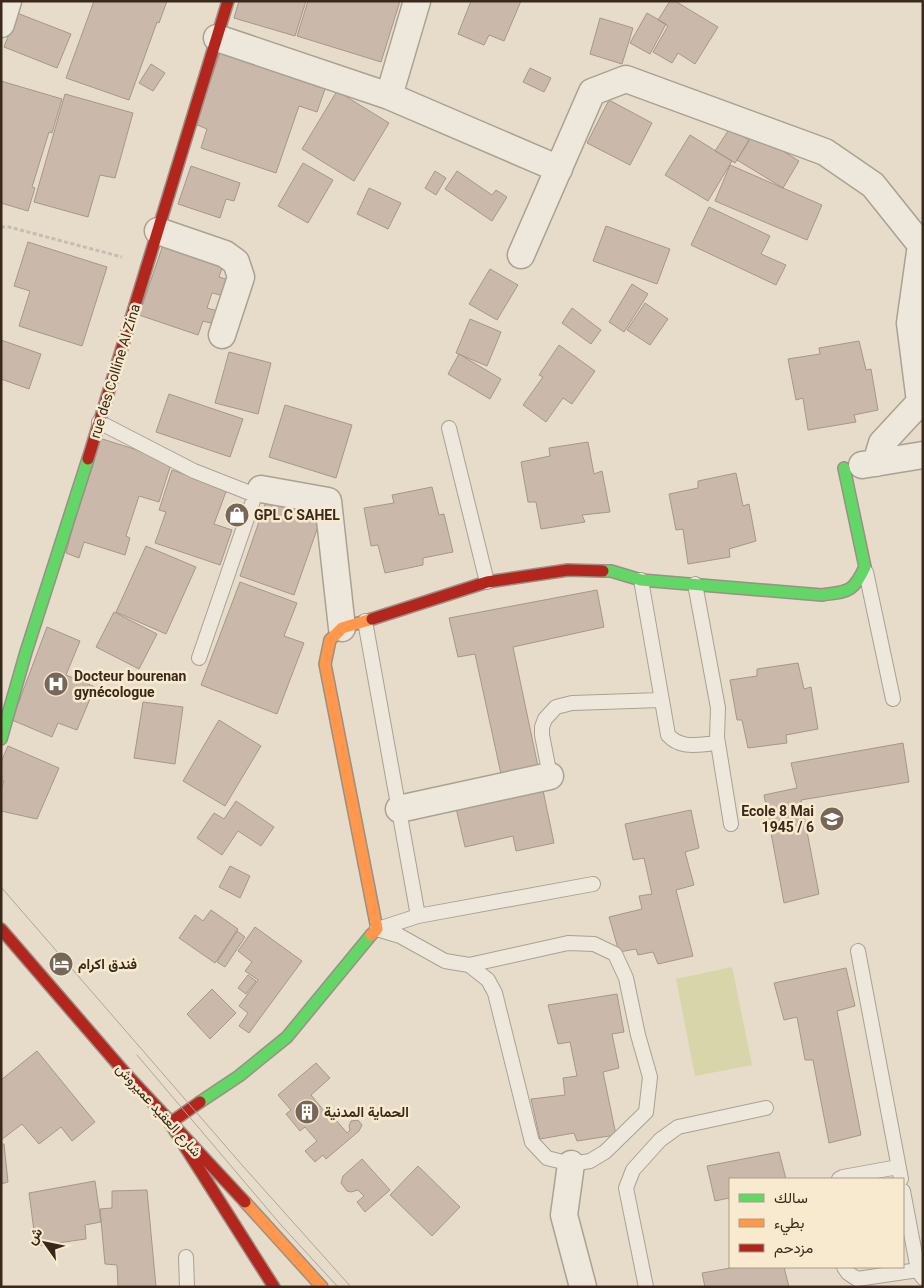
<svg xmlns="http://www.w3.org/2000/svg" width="924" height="1288" viewBox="0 0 924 1288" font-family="Georgia,Vazirmatn,serif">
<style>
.green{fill:#d8d5aa}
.building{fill:#cab9aa;stroke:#a69789}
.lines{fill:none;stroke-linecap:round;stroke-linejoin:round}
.lane-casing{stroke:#aaa193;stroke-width:16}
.street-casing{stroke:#aaa193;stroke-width:29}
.fast-casing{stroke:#9a9083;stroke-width:14}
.slow-casing{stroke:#9a9083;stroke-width:14}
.jam-casing{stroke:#9a9083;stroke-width:14}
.path{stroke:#c5bdb3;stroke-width:3;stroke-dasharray:4 2.5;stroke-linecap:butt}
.lane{stroke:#ede7dc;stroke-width:14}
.street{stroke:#ede7dc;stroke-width:26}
.fast{stroke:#63d668;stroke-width:11}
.slow{stroke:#ff974d;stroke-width:11}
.jam{stroke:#b3261e;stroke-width:11}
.tram{stroke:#aca69c;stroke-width:1}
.labels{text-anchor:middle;stroke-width:5;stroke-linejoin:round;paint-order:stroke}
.street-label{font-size:14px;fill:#39281b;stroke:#f8eace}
.poi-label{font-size:14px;font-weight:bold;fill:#39281b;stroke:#f8eace;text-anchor:start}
</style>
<rect width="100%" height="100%" fill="#e6dcc9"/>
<!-- green -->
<path class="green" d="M732,967L752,1065L695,1076L676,979Z"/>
<!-- building -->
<path class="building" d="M94,1H167L159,23L157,22L129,100L66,78Z
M239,1H306L295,36L234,18Z
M308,1H400L381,62L297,36Z
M471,1H521L504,41L489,35L484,45L458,34Z
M670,1H675L718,27L695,64L678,53L672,63L653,52L668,26L658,20Z
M17,13L71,34L57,68L4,47Z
M647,13L666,24L650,54L630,43Z
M600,18L633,28L622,64L590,54Z
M220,53L325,89L317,112L299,106L276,173L201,148L207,129L195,124Z
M151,64L165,73L153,91L139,83Z
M530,68L551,78L544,92L523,82Z
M1,81L62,99L52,133L49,132L32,187L35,188L28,211L1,203Z
M337,91L389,123L354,181L302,149Z
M65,94L133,113L115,178L100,175L88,217L34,202Z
M609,100L652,123L630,165L587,143Z
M730,128L749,140L735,163L715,151Z
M754,133L799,161L783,188L737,160Z
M690,135L732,161L708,201L665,175Z
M303,163L333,180L308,223L278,206Z
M730,165L822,205L807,240L715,201Z
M191,166L240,183L234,201L226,199L220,218L178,204Z
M435,171L446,178L436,195L425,188Z
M457,171L492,195L496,190L507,197L492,221L445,189Z
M369,188L401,203L388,229L357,214Z
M709,207L770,236L761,254L786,265L776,285L691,245Z
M606,226L670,249L657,284L593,261Z
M28,242L107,267L82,346L19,326L30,291L14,286Z
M164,242L224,262L219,277L229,280L224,296L212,293L207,308L218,311L214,324L203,321L198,335L139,315Z
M490,269L518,285L497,320L469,304Z
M632,284L648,294L624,332L609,322Z
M645,303L668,319L650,345L627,330Z
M572,308L601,330L591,344L562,323Z
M470,319L501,332L487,366L456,353Z
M1,340L41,354L29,389L1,379Z
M859,341L866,370L871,369L878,410L854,415L856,422L808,430L803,398L796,400L788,359L820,354L819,348Z
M559,345L595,371L572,404L563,398L546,422L523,405L543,377L539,375Z
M229,352L271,363L258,414L215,403Z
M459,354L501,379L490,399L448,374Z
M169,394L243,419L230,457L156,432Z
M285,405L352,425L336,478L269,457Z
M96,437L172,461L159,502L139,496L126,536L130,538L125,555L84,542L79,558L66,553Z
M588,442L594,474L602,471L610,512L582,515L585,522L541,529L536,502H528L521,462L550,456L549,448Z
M172,470L227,489L214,524L232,530L220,565L155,543L166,512L159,510Z
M736,473L743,506L749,504L756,541L729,549L730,557L688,564L683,529L676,530L669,494L698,488V481Z
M432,487L439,515L444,514L453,552L423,558V565L385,573L378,545L371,546L364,508L394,503L392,495Z
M268,496L322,515L294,595L240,576Z
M146,546L196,567L166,634L116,612Z
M240,582L297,603L284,636L304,643L277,714L201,685Z
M597,590L604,627L513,647L554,843L516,851L513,836L465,847L456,808L506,797L475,654L458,657L449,618Z
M114,612L157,634L139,669L96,647Z
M47,627L80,641L66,675L95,687L77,730L58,723L52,737L12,720Z
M798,663L804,689L811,687L818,729L786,735L787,743L748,748L742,720H737L730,680L757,676V669Z
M143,702L183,707L175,764L134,758Z
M219,720L261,746L225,806L183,781Z
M903,743L909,782L801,800L819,894L784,903L764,795L797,788L791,763Z
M8,746L59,768L37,819L1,811V789L4,781L1,780V762Z
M236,801L274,827L261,846L238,831L222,855L197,838L214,813L224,819Z
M691,810L699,848L685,852L694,885L676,890L693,956L658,964L653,952L638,955L636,949L619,952L609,917L642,909L639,896L652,894L644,858L633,860L625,824Z
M230,866L250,876L240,898L219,887Z
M211,910L238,929L215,963L179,938L195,915L203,921Z
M255,927L302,961L249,1033L239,1026L248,1013L239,1006L258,980L245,971L252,962L238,951Z
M237,931L245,937L225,967L217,962Z
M846,968L855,1006L837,1011L861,1135L829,1143L813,1060H805L797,1017L784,1020L774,983Z
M248,975L256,981L246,994L238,988Z
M212,989L236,1013L210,1039L187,1014Z
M617,994L624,1032L612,1034L619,1068L603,1072L616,1135L577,1141L574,1133L540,1139L531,1099L565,1095L563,1078L577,1076L570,1042L558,1044L548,1005Z
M37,1051L95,1122L72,1141L61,1127L39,1144L22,1124L1,1140V1080Z
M316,1063L330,1078L311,1095L333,1122L336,1120L347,1133L350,1130L349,1126L351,1121L358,1120L362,1125L359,1131L326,1159L323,1155L315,1162L305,1151L317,1141L305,1127L300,1131L286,1114L291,1110L278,1095Z
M1,1144H4L8,1182L1,1184Z
M779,1152L786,1179H730V1203L729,1198L715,1201L707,1166Z
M362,1159L390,1190L365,1212L357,1202L364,1196L358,1190L351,1192L347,1191L341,1183L343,1176Z
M418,1166L460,1207L432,1236L390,1195Z
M95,1181L101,1222L85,1225L86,1239L36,1246L29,1193Z
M147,1190L156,1287H116L118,1286L117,1265L105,1264L100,1209L112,1208V1191Z
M736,1267H784L789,1287H705L702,1273Z"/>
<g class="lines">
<defs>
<path id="lane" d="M99,422L194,471L255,495L199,658
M449,428L487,582
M866,572L893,699
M641,580L668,735C681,750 700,744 718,743
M695,584L718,708L717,737L731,824
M365,621L418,916
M550,776L542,735V727L545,719L556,707L572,703L661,700
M377,929L400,936L445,961L469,965L568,943L594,944L615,954L626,978L638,1035L650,1077L646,1112L605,1152L590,1161L571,1164L547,1158L532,1142L495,993L488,980L469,965
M378,929L418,916L593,884
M858,951L901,1179
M839,1179L843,1177L898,1167
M903,1191L918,1270L923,1278
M186,1257L187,1287
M844,1267L848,1273L857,1279L918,1270
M646,1287L626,1188L633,1170L660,1140L678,1127L766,1108"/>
<path id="street" d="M1,24L8,1
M217,38L389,96L559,169
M389,96L417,1
M158,231L225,254L236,262L241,277L222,335
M521,255L592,92L626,79L825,152L873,185L921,245L910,323L920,402L882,443L876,463
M862,465L923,455
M261,489L328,501L342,628
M399,809L550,776
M571,1164L564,1215L583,1287"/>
<path id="fast" d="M603,571H611L641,580L822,595C848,591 853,593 865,567L844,468
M1,739L26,652L88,459
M200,1102L239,1076L287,1037L371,935"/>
<path id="slow" d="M371,935L377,929L325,664L330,640L342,628L372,619
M245,1202L322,1287"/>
<path id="jam" d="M88,459L228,1
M372,619L487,582L568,570L603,571
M1,929L127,1075L245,1202
M200,1102L170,1123L274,1287"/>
</defs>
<!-- lane casing -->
<use href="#lane" class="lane-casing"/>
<!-- street casing -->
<use href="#street" class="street-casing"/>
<!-- fast casing -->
<use href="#fast" class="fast-casing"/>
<!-- slow casing -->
<use href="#slow" class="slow-casing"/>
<!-- jam casing -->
<use href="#jam" class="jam-casing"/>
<!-- path -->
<path class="path" d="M1,227H9L122,257"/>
<!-- lane -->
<use href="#lane" class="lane"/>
<!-- street -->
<use href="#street" class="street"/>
<!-- fast -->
<use href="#fast" class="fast"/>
<!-- slow -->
<use href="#slow" class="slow"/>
<!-- jam -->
<use href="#jam" class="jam"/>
<!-- tram -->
<path class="tram" d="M1,887L242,1165L351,1287
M137,1055L281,1225L338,1287"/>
</g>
<!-- icons -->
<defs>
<symbol id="shop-disc" viewBox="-11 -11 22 22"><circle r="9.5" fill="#766758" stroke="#f8eace"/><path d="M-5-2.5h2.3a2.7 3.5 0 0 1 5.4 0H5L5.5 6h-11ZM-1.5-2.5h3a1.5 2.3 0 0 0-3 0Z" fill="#fff"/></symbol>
<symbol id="hospital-disc" viewBox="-11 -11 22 22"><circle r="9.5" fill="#766758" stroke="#f8eace"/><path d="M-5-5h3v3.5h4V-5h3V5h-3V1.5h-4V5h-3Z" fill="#fff"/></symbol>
<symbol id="school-disc" viewBox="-11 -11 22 22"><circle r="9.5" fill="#766758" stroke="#f8eace"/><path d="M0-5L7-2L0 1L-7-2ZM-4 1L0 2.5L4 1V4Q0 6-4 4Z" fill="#fff"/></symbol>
<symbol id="hotel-disc" viewBox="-11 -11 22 22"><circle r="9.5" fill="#766758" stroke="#f8eace"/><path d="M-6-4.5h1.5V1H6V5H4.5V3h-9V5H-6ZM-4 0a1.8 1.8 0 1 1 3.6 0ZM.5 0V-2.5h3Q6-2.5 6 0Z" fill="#fff"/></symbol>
<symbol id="building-disc" viewBox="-11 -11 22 22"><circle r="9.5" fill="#766758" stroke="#f8eace"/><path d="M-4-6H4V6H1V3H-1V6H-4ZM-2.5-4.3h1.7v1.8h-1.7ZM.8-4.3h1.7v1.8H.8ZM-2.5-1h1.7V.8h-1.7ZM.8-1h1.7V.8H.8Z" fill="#fff"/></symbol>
</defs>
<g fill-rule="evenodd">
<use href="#shop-disc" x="223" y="501" width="28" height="28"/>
<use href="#hospital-disc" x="42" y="670" width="28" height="28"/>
<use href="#school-disc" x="818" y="805" width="28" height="28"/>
<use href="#hotel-disc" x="47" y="950" width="28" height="28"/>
<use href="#building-disc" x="293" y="1098" width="28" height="28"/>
</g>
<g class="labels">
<!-- street labels -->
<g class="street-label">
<text transform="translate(115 371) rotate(-73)" y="5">rue des Colline Al Zina</text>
<text transform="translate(159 1110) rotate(48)" y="5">شارع العقيد عميروش</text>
</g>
<!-- poi labels -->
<g class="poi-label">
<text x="254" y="520">GPL C SAHEL</text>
<text x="74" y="681">Docteur bourenan<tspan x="74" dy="16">gynécologue</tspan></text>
<text x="814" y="816" text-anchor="end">Ecole 8 Mai<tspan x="814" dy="16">1945 / 6</tspan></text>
<text x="78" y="969">فندق اكرام</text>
<text x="324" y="1117">الحماية المدنية</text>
</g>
</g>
<!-- border -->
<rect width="924" height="1288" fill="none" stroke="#39281b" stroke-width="5"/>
<!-- legend -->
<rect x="729" y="1178" width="175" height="90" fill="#f8eace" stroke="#ac9c86"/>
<rect x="739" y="1194" width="25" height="8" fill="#63d668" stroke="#ac9c86"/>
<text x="774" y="1203" font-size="15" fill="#39281b">سالك</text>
<rect x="739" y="1219" width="25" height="8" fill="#ff974d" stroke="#ac9c86"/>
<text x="774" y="1228" font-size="15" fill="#39281b">بطيء</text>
<rect x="739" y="1244" width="25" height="8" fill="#b3261e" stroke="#ac9c86"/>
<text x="774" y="1253" font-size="15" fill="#39281b">مزدحم</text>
<!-- north arrow -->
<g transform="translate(45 1243) rotate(303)" stroke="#f8eace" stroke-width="4" paint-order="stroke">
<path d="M0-4L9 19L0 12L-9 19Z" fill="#39281b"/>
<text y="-8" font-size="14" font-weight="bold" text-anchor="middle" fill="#39281b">ش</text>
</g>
</svg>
